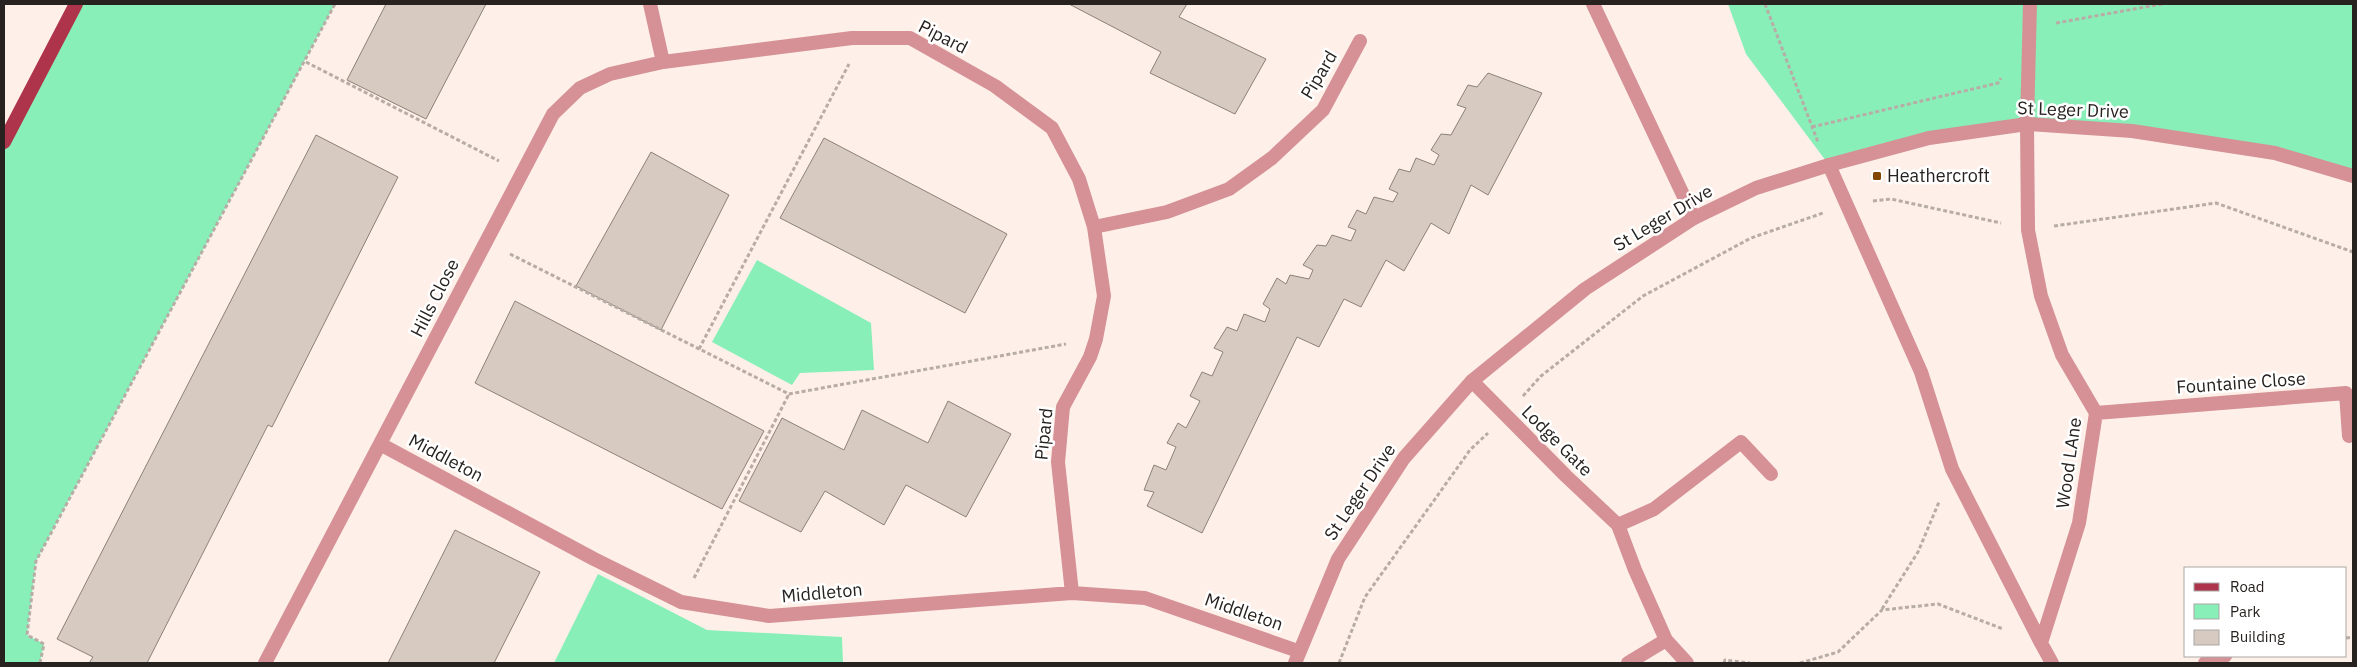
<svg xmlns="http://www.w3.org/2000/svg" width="2357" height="667" viewBox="0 0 2357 667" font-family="'IBM Plex Sans',sans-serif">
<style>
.green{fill:#89efb9}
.building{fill:#d6cac1;stroke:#8c8178}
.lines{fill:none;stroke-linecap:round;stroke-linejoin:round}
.path{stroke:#b7aca6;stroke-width:3;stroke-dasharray:4 2.5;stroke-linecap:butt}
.minor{stroke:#d59196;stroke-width:14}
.tertiary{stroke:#d59196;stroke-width:14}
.primary{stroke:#ae344b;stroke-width:14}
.poi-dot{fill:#844706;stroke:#fff;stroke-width:2}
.labels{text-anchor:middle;stroke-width:5;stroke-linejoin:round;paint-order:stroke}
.street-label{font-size:18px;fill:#27221f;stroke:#fff}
.poi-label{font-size:18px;fill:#27221f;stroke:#fff;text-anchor:start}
</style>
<rect width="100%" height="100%" fill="#fef0e8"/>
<!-- green -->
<path class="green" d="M77,4H335L36,561L27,635L44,644L40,663H4V142Z
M1728,4H2353V176L2275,153L2027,124L1829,165L1746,54Z
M757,260L871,323L874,370L800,373L792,385L712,342Z
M598,574L707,630L842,637L843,663H554Z"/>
<!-- building -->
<path class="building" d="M386,4H486L426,119L347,80Z
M1069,4H1187L1179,17L1266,59L1235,114L1150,73L1161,52Z
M1488,73L1542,93L1488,195L1471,185L1449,234L1431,223L1404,271L1386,260L1361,307L1344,299L1319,347L1297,337L1202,533L1147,506L1154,492L1144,490L1154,465L1166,470L1176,447L1167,443L1178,423L1186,428L1200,401L1190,396L1202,372L1212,376L1223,352L1214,348L1227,327L1237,331L1244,314L1265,322L1270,309L1263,304L1277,278L1286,284L1290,275L1309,279L1313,270L1303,265L1317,245L1326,246L1332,235L1351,241L1356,230L1348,227L1357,210L1366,214L1374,197L1393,202L1398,193L1389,189L1399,169L1410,172L1416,158L1434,165L1439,155L1431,150L1441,134L1451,135L1466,108L1457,105L1468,85L1477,87Z
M316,135L398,177L272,427L268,425L147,663H89L93,657L57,639Z
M824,138L1007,234L965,313L780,218Z
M651,152L729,195L661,330L576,286Z
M515,301L764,431L722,509L475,383Z
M948,401L1011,434L966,517L906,485L884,525L825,491L801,532L739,501L782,418L844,450L862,410L928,443Z
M455,530L540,572L494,663H388Z"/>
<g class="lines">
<!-- path -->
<path class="path" d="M1765,4L1818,142
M2056,23L2162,4
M306,62L499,161
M1812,127L1998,83L2001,78
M1873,201L1891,199L2001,223
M2054,226L2216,203L2353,252
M510,254L789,394L1066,344
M699,349L849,64
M1523,396L1541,376L1643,296L1751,238L1823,213
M694,578L789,394
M1882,609L1918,552L1939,502
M2346,638L2353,637
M40,663L44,644L27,635L36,561L335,4
M1339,663L1365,597L1470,450L1488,433
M1724,663L1725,660L1750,663
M1800,663L1838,652L1882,610L1938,604L2003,629"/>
<!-- minor -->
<path class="minor" d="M1593,4L1694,218
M2030,4L2027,124L2028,230L2041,296L2062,355L2096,413L2079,523L2041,643L2052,663
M663,62L852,38H910L995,86L1052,128L1079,179L1094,227L1104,296L1096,339L1090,357L1063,407L1058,462L1072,593
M1829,165L1921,372L1952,469L2041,643
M1094,227L1167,212L1229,189L1272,158L1323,110L1360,41
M1472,381L1566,476L1618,525L1635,570L1666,640L1687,663
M2096,413L2346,393L2349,436
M380,444L594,559L681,602L769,616L1072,593L1145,598L1298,651
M1618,525L1654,509L1741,442L1771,474
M265,663L553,114L580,88L610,74L663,62L650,4
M1628,663L1666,640
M2205,663L2225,656"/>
<!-- tertiary -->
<path class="tertiary" d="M1295,663L1338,559L1404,458L1472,381L1585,289L1694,218L1756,188L1829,165L1929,138L2027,124L2132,131L2275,153L2353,176"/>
<!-- primary -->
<path class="primary" d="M4,142L76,4"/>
</g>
<!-- markers -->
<rect class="poi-dot" x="1872" y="171" width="10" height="10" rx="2.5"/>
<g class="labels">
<!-- street labels -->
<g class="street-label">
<text transform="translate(943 37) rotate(27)" y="6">Pipard</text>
<text transform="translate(1319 75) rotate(-59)" y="6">Pipard</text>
<text transform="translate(2073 110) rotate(2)" y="6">St Leger Drive</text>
<text transform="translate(1663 218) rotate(-31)" y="6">St Leger Drive</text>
<text transform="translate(435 298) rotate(-63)" y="6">Hills Close</text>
<text transform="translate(2241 383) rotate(-4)" y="6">Fountaine Close</text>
<text transform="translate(1044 434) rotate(-84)" y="6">Pipard</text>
<text transform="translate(1557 441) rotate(45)" y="6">Lodge Gate</text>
<text transform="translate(446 458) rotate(28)" y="6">Middleton</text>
<text transform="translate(2069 463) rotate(-82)" y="6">Wood LAne</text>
<text transform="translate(1360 492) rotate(-56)" y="6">St Leger Drive</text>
<text transform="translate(822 593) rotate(-5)" y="6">Middleton</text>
<text transform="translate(1244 612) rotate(19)" y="6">Middleton</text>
</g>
<!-- poi labels -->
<g class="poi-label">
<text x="1887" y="182">Heathercroft</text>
</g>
</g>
<!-- border -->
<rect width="2357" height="667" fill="none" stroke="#27221f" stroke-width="10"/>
<!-- legend -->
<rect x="2184" y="567" width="162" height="90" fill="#ffffff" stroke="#a9a7a5"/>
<rect x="2194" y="583" width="25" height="8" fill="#ae344b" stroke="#a9a7a5"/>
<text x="2230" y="592" font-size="15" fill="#27221f">Road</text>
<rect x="2194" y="604" width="25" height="15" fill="#89efb9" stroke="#a9a7a5"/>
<text x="2230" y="617" font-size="15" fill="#27221f">Park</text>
<rect x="2194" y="630" width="25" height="15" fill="#d6cac1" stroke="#a9a7a5"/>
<text x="2230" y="642" font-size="15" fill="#27221f">Building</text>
</svg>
